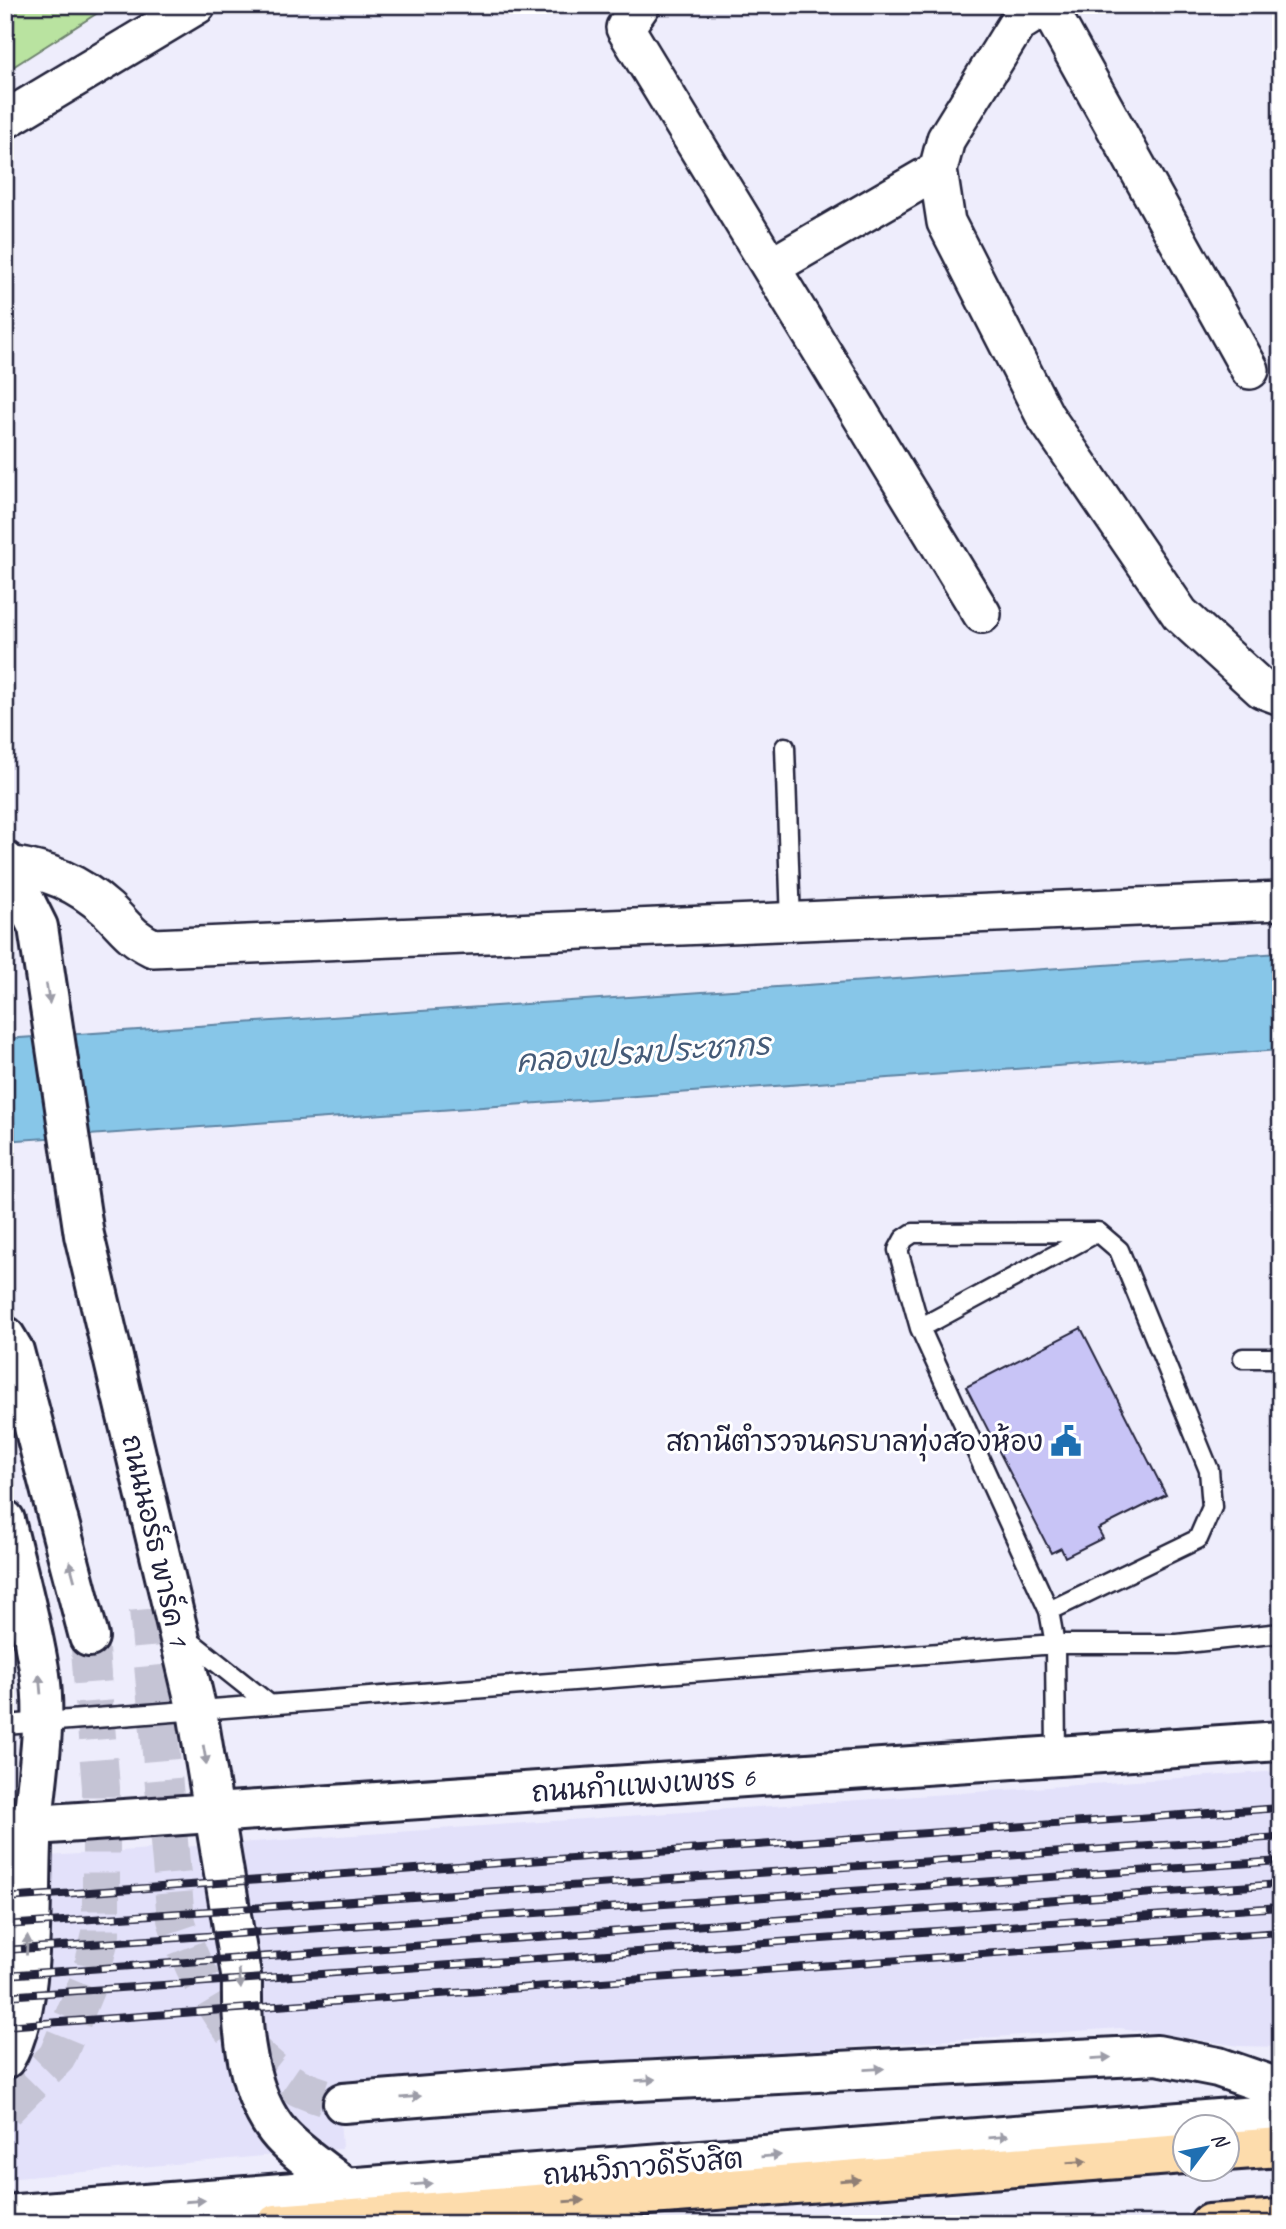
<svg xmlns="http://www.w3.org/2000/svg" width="1286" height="2229" viewBox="0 0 1286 2229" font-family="Caveat,'Playpen Sans Thai',sans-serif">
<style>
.built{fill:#e3e1fa}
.green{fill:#b9e3a0;stroke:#6e826e;stroke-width:2}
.water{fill:#87c6e8;stroke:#5f84a3;stroke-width:2}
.building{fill:#c8c4f6;stroke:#22223b;stroke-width:2}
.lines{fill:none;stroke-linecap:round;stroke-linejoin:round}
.secondary-tunnel{stroke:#c5c4d5;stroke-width:38;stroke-dasharray:38 19;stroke-linecap:butt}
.service-casing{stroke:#22223b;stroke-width:23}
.minor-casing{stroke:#22223b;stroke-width:42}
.tertiary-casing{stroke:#22223b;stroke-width:44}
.secondary-casing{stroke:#22223b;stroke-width:44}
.trunk-casing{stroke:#22223b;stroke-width:44}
.motorway-casing{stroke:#22223b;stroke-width:44}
.service{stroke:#fff;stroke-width:18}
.minor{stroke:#fff;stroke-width:37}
.tertiary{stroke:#fff;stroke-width:38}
.secondary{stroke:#fff;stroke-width:38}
.trunk{stroke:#fddcac;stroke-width:38}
.motorway{stroke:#fddcac;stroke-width:38}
.rail-casing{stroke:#22223b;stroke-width:8}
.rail{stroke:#fff;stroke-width:5;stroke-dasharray:16;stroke-linecap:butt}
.oneway{fill:#9c9ca7}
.oneway2{fill:#907f74}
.labels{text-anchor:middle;stroke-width:6;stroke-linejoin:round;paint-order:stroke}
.poi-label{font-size:28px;fill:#22223b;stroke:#fff;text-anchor:end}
.street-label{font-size:28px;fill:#22223b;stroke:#fff}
.water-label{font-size:30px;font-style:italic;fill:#455b78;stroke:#fff}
</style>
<rect width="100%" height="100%" fill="#eeedfc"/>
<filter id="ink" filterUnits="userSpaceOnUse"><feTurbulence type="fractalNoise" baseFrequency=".0143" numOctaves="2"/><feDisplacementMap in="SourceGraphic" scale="14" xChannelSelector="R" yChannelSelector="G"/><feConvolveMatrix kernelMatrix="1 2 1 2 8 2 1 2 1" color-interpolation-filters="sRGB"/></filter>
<g filter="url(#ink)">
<!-- built -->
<path class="built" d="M1281,1771V2047L1239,2046L1120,2028L338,2084L342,2149L5,2179V1859Z"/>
<!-- green -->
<path class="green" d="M5,5H110L5,72Z"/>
<!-- water -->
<path class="water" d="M1281,953V1050L5,1141V1039Z"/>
<!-- building -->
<path class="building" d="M1081,1328L1166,1495L1098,1529L1103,1538L1065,1557L1061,1548L1051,1553L966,1387Z"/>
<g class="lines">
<!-- secondary-tunnel -->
<path class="secondary-tunnel" d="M148,1609L176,1919C195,1981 232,2044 287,2081C302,2092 325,2097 343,2103
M5,2109L57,2057L91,1975L101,1934V1788L89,1637"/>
<defs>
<path id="service" d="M785,747L791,923
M920,1328L1096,1233
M1243,1358H1281
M1049,1611L1198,1539L1212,1507L1209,1470L1119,1250L1098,1232L913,1233L904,1239L898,1250L920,1328L1049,1611L1055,1644L1056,1757
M186,1638L269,1704
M5,1725L1055,1644H1177L1281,1633"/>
<path id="minor" d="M641,5L625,28L982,614
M1047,5L1017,24L946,139L938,170L946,222L1045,416L1180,614L1262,689L1281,696
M1047,5L1250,370
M5,120L197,5
M771,267L938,170
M9,865C48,871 77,882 107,909C126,927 129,936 153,948L1281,901"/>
<path id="tertiary" d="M5,1827L1281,1741"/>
<path id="secondary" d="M5,861L38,927L84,1235L197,1711L242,1981C241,2030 247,2097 281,2135C300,2156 327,2172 348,2190
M5,1336L14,1351L89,1637
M5,1520C17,1571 32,1623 40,1675C47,1724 37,1774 33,1824C28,1888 38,2005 5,2059
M343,2103L578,2084L1157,2055L1218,2067L1281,2089
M5,2215L1281,2114"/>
<path id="trunk" d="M1226,2151L1281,2147
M276,2224L1184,2154"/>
<path id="motorway" d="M1209,2224L1281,2219"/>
</defs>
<!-- service casing -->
<use href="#service" class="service-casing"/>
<!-- minor casing -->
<use href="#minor" class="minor-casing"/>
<!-- tertiary casing -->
<use href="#tertiary" class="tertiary-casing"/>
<!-- secondary casing -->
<use href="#secondary" class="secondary-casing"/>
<!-- trunk casing -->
<use href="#trunk" class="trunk-casing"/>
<!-- motorway casing -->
<use href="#motorway" class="motorway-casing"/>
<!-- service -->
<use href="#service" class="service"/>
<!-- minor -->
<use href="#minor" class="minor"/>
<!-- tertiary -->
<use href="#tertiary" class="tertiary"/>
<!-- secondary -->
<use href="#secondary" class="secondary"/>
<!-- trunk -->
<use href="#trunk" class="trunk"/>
<!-- motorway -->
<use href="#motorway" class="motorway"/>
<defs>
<path id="rail" d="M5,1898L1281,1808
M5,1925L1281,1837
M5,1950L1281,1861
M5,1975L1281,1884
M5,1996L1281,1907
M5,2026L1281,1932"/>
</defs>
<!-- rail casing -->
<use href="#rail" class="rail-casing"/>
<!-- rail -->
<use href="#rail" class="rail"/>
</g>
<!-- one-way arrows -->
<defs><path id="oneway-solid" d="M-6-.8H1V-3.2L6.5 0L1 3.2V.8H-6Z" transform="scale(1.75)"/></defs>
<g class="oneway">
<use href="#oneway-solid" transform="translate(48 994) rotate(81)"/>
<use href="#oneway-solid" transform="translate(72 1571) rotate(-105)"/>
<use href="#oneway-solid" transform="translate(40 1684) rotate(-95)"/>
<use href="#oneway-solid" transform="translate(205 1755) rotate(80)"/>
<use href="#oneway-solid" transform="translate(27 1945) rotate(-87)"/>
<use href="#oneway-solid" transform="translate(240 1979) rotate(85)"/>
<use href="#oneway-solid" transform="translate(1101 2058) rotate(-3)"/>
<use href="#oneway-solid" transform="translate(874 2069) rotate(-3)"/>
<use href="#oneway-solid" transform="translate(646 2080) rotate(-3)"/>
<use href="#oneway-solid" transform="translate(411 2097) rotate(-5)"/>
<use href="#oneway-solid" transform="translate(998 2137) rotate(-5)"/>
<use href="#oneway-solid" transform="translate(771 2156) rotate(-5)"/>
<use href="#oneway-solid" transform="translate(422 2184) rotate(-5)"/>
<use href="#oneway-solid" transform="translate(195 2201) rotate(-4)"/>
</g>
<g class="oneway2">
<use href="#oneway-solid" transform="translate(1077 2162) rotate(-4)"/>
<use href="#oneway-solid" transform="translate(850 2180) rotate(-4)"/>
<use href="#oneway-solid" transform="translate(574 2201) rotate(-4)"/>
</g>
</g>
<!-- icons -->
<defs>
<symbol id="civic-bare" viewBox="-9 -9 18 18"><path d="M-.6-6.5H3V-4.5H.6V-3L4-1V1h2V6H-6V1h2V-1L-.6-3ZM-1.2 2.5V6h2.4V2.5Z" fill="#1f6fb2" stroke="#fff" stroke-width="2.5" paint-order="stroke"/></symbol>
</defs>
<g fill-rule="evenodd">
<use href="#civic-bare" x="1044" y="1419" width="44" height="44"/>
</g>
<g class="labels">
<!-- poi labels -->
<g class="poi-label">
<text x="1043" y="1451">สถานีตำรวจนครบาลทุ่งสองห้อง</text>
</g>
<!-- street labels -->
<g class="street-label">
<text transform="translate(156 1540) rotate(77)" y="10">ถนนนอร์ธ พาร์ค 1</text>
<text transform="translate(643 1784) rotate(-4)" y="10">ถนนกำแพงเพชร 6</text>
<text transform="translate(643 2166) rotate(-5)" y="10">ถนนวิภาวดีรังสิต</text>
</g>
<!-- water labels -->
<g class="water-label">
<text transform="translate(643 1053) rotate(-4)" y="10">คลองเปรมประชากร</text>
</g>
</g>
<!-- margin -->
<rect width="1286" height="2229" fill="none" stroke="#fff" stroke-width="28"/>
<rect x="14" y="14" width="1258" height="2201" fill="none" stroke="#22223b" stroke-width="2.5" filter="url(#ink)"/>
<!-- north arrow -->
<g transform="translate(1206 2148) rotate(58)"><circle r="33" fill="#ffffff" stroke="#a7a7b1" stroke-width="2"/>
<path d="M0-5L12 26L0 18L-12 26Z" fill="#1f6fb2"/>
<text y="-10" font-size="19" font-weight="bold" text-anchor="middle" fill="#22223b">N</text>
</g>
</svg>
